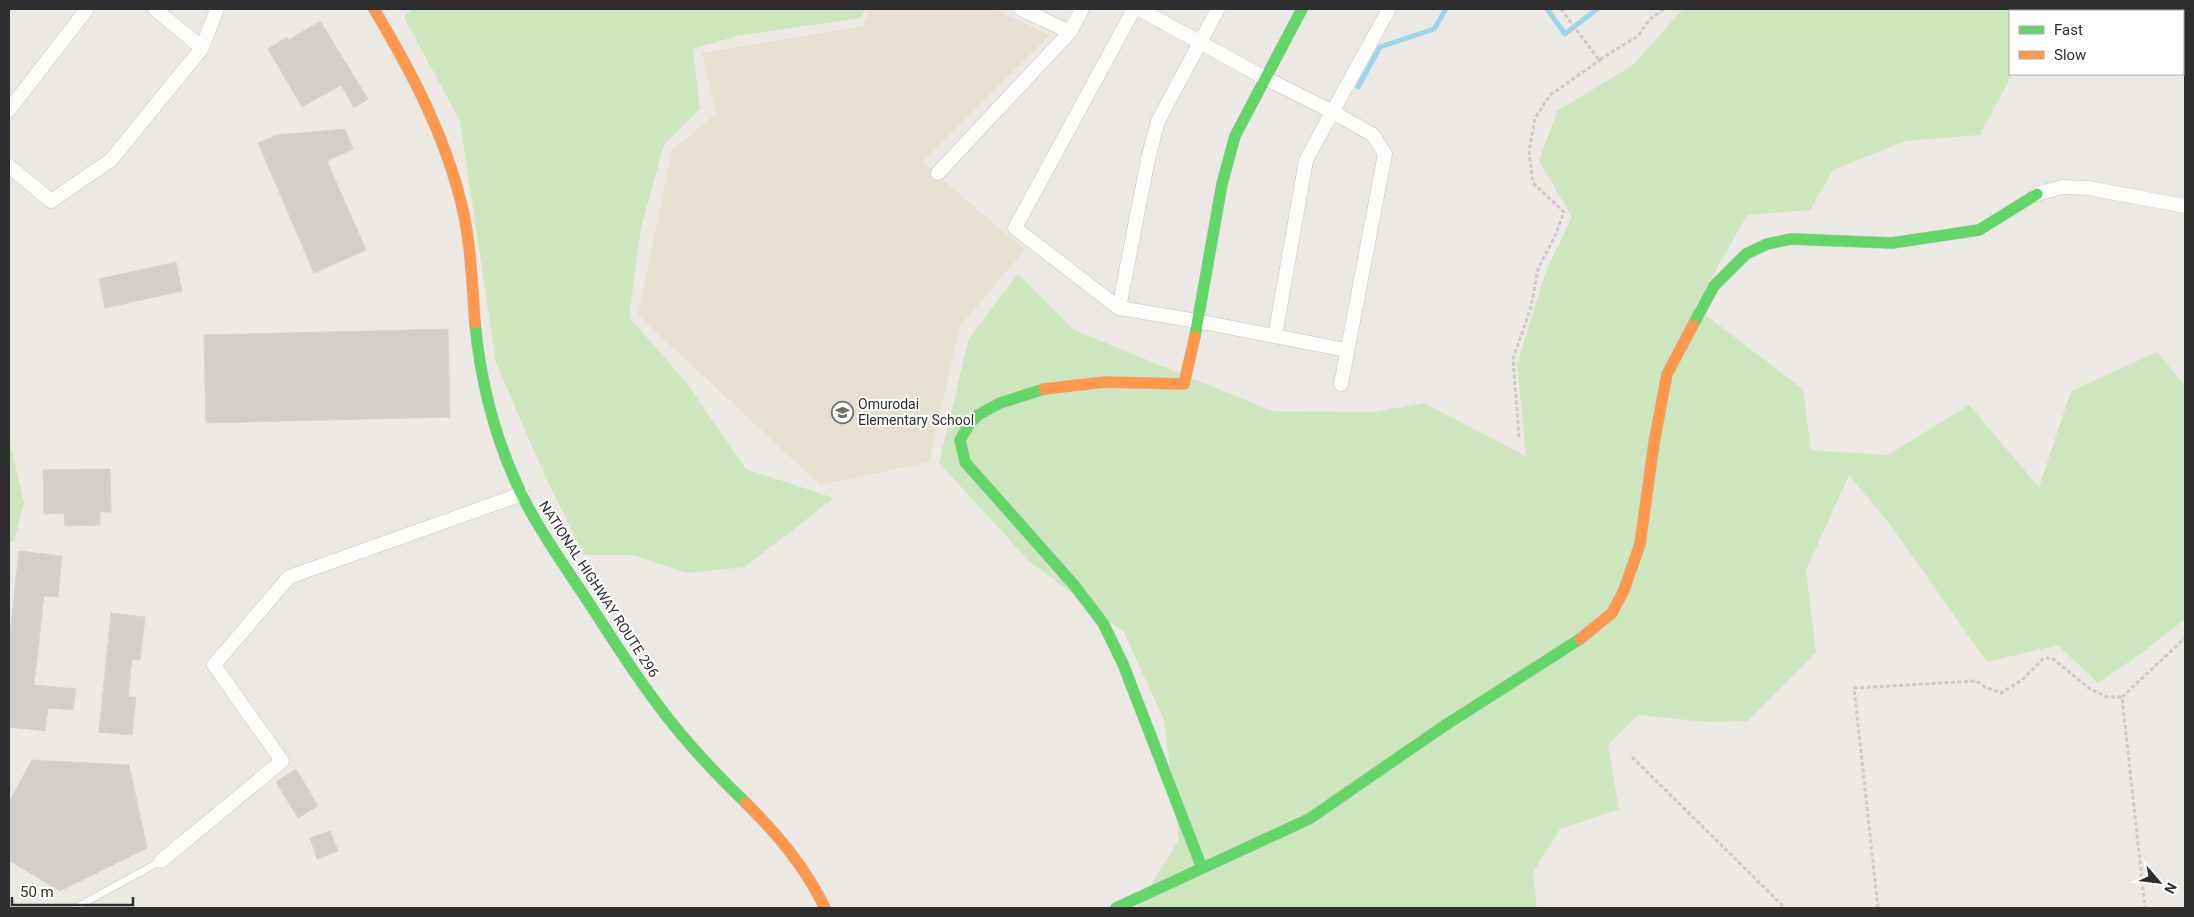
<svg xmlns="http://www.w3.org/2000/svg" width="2194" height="917" viewBox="0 0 2194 917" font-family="Roboto,sans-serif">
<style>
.education{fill:#e6e0d3}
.green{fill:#cee6be}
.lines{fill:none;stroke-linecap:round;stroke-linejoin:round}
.stream{stroke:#99d6ec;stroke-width:5}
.building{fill:#d1cecb;stroke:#d7d4d0}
.lane-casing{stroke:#c5c4c5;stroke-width:8}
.street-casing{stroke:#c5c4c5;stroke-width:15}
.fast-casing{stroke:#c5c4c5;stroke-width:12}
.slow-casing{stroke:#c5c4c5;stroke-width:12}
.path{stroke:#c9c9c8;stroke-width:3;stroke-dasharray:4 2.5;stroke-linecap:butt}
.lane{stroke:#fcfcfb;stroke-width:7}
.street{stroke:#fcfcfb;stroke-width:14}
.fast{stroke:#63d668;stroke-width:11}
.slow{stroke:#ff974d;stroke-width:11}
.labels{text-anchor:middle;stroke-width:4;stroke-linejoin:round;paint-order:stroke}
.poi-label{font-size:14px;fill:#2e2e2e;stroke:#fff;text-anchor:start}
.street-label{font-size:14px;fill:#2e2e2e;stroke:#fff}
</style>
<rect width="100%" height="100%" fill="#ece8e4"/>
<!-- education -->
<path class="education" d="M870,9H994L1050,35L922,162L1025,250L960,326L929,462L820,485L638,315L672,150L716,114L702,53L863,26Z"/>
<!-- green -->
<path class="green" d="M412,9H865L861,18L737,36L693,49L700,109L664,145L641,227L629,317L685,381L746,469L834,498L745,567L687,573L632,555H584L541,467L496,363L460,121L404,17Z
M1683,9H2046L2047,11H2010L2012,74L1980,135L1906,141L1833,170L1810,210L1747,215L1695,307L1803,389L1811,450L1888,455L1969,405L2039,487L2071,391L2157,352L2185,386V619L2140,654L2098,683L2058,645L1987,662L1892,527L1849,475L1806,570L1816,653L1748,721L1707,722L1638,715L1608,745L1619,809L1560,829L1533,872L1537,908H1137L1179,839L1164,720L1124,632L1030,562L939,463L969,338L1018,274L1074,330L1272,411L1374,412L1424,403L1526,456L1517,364L1546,271L1572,217L1539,161L1557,111L1633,65Z
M9,438L24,503L14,541L9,544Z"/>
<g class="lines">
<!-- stream -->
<path class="stream" d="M1547,9L1565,34L1597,9
M1358,87L1380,47L1434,29L1446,9"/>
</g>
<!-- building -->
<path class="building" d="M320,21L368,99L354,108L341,85L302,107L268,49L287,37L289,40Z
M345,129L353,149L327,161L366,250L314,273L258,143L277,135Z
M176,262L182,291L105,308L99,279Z
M448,329L450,417L206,423L204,335Z
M110,469L111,512H100V525L65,526L64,513L44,514L43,470Z
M19,551L62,556L58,597L44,596L34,685L76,689L73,710L48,708L45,731L9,727V644Z
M111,613L145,617L140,660L132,659L128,697H136L132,735L99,732Z
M32,760L129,765L147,848L60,891L10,861L9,802Z
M296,769L318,806L298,818L276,782Z
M330,831L338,851L317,859L310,838Z"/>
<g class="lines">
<defs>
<path id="lane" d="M75,908L161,861"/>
<path id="street" d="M155,9L202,48
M1021,9L1070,32
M1134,9L1015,228L1119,308L1197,321L1346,350
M1139,9L1265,78L1333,112L1373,135L1385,154L1341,384
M9,110L87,9
M9,166L51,201L111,160L202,48L217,9
M938,173L1070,32L1082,9
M2037,194L2062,187L2088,188L2185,206
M1119,308L1148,159L1158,121L1218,9
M1275,336L1306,160L1389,9
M161,861L282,761L214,665L289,577L522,494"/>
<path id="fast" d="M475,323C481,387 498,450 528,507C546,541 569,572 589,603C617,646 644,689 676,728C698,755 721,779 746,803
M1693,325L1714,286L1746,254L1767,244L1791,239L1892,243L1979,230L2037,194
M1195,336L1222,184L1235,136L1302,9
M1044,389L1000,403L978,415L970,423L960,440L965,462L1074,585L1103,623L1123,664L1202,868
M1116,908L1309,819L1444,726L1580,639"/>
<path id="slow" d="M374,9C411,71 445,135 462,206C471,244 472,283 475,323
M1044,389L1105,382L1184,384L1195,336
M1580,639L1612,613L1624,590L1640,544L1654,443L1667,374L1693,325
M746,803C778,835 805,867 825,908"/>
</defs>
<!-- lane casing -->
<use href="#lane" class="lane-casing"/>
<!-- street casing -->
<use href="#street" class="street-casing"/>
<!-- fast casing -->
<use href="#fast" class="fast-casing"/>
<!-- slow casing -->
<use href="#slow" class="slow-casing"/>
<!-- path -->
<path class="path" d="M1561,9L1599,60L1638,36L1649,20L1664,9
M1519,437L1513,359L1531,307L1538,269L1555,236L1564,212L1533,183L1529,152L1535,118L1550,95L1603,58
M2122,697L2185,638
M1632,757L1785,908
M1878,908L1854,688L1976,681L1985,687L2001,693L2022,680L2044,658H2052L2090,689L2107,697H2122L2145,908"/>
<!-- lane -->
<use href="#lane" class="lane"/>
<!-- street -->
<use href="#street" class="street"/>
<!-- fast -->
<use href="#fast" class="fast"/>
<!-- slow -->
<use href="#slow" class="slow"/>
</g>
<!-- icons -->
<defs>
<symbol id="school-ring" viewBox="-11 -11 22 22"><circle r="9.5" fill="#fff" stroke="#706f6e" stroke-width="1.5"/><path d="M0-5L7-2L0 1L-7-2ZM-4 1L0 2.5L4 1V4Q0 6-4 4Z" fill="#706f6e"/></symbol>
</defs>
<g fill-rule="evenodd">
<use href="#school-ring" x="830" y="400" width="25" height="25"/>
</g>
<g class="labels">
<!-- poi labels -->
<g class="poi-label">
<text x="858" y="409">Omurodai<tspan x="858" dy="16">Elementary School</tspan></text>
</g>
<!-- street labels -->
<g class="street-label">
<text transform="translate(599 589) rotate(57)" y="5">NATIONAL HIGHWAY ROUTE 296</text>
</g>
</g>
<!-- border -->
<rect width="2194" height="917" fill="none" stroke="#2e2e2e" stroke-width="20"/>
<!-- legend -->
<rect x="2009" y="10" width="175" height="65" fill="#ffffff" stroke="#ababab"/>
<rect x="2019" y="26" width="25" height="8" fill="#63d668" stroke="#ababab"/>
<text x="2054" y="35" font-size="15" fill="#2e2e2e">Fast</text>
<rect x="2019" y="51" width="25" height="8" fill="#ff974d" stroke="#ababab"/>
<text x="2054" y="60" font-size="15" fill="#2e2e2e">Slow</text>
<!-- north arrow -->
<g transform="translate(2159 882) rotate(118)" stroke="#ffffff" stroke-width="4" paint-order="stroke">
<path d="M0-4L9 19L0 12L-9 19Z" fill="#2e2e2e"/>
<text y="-8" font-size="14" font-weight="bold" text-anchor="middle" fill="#2e2e2e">N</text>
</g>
<!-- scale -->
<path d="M12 897v8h121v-8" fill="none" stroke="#2e2e2e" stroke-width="2.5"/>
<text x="20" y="897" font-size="15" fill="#2e2e2e" stroke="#ffffff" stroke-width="4" paint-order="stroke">50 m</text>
</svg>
